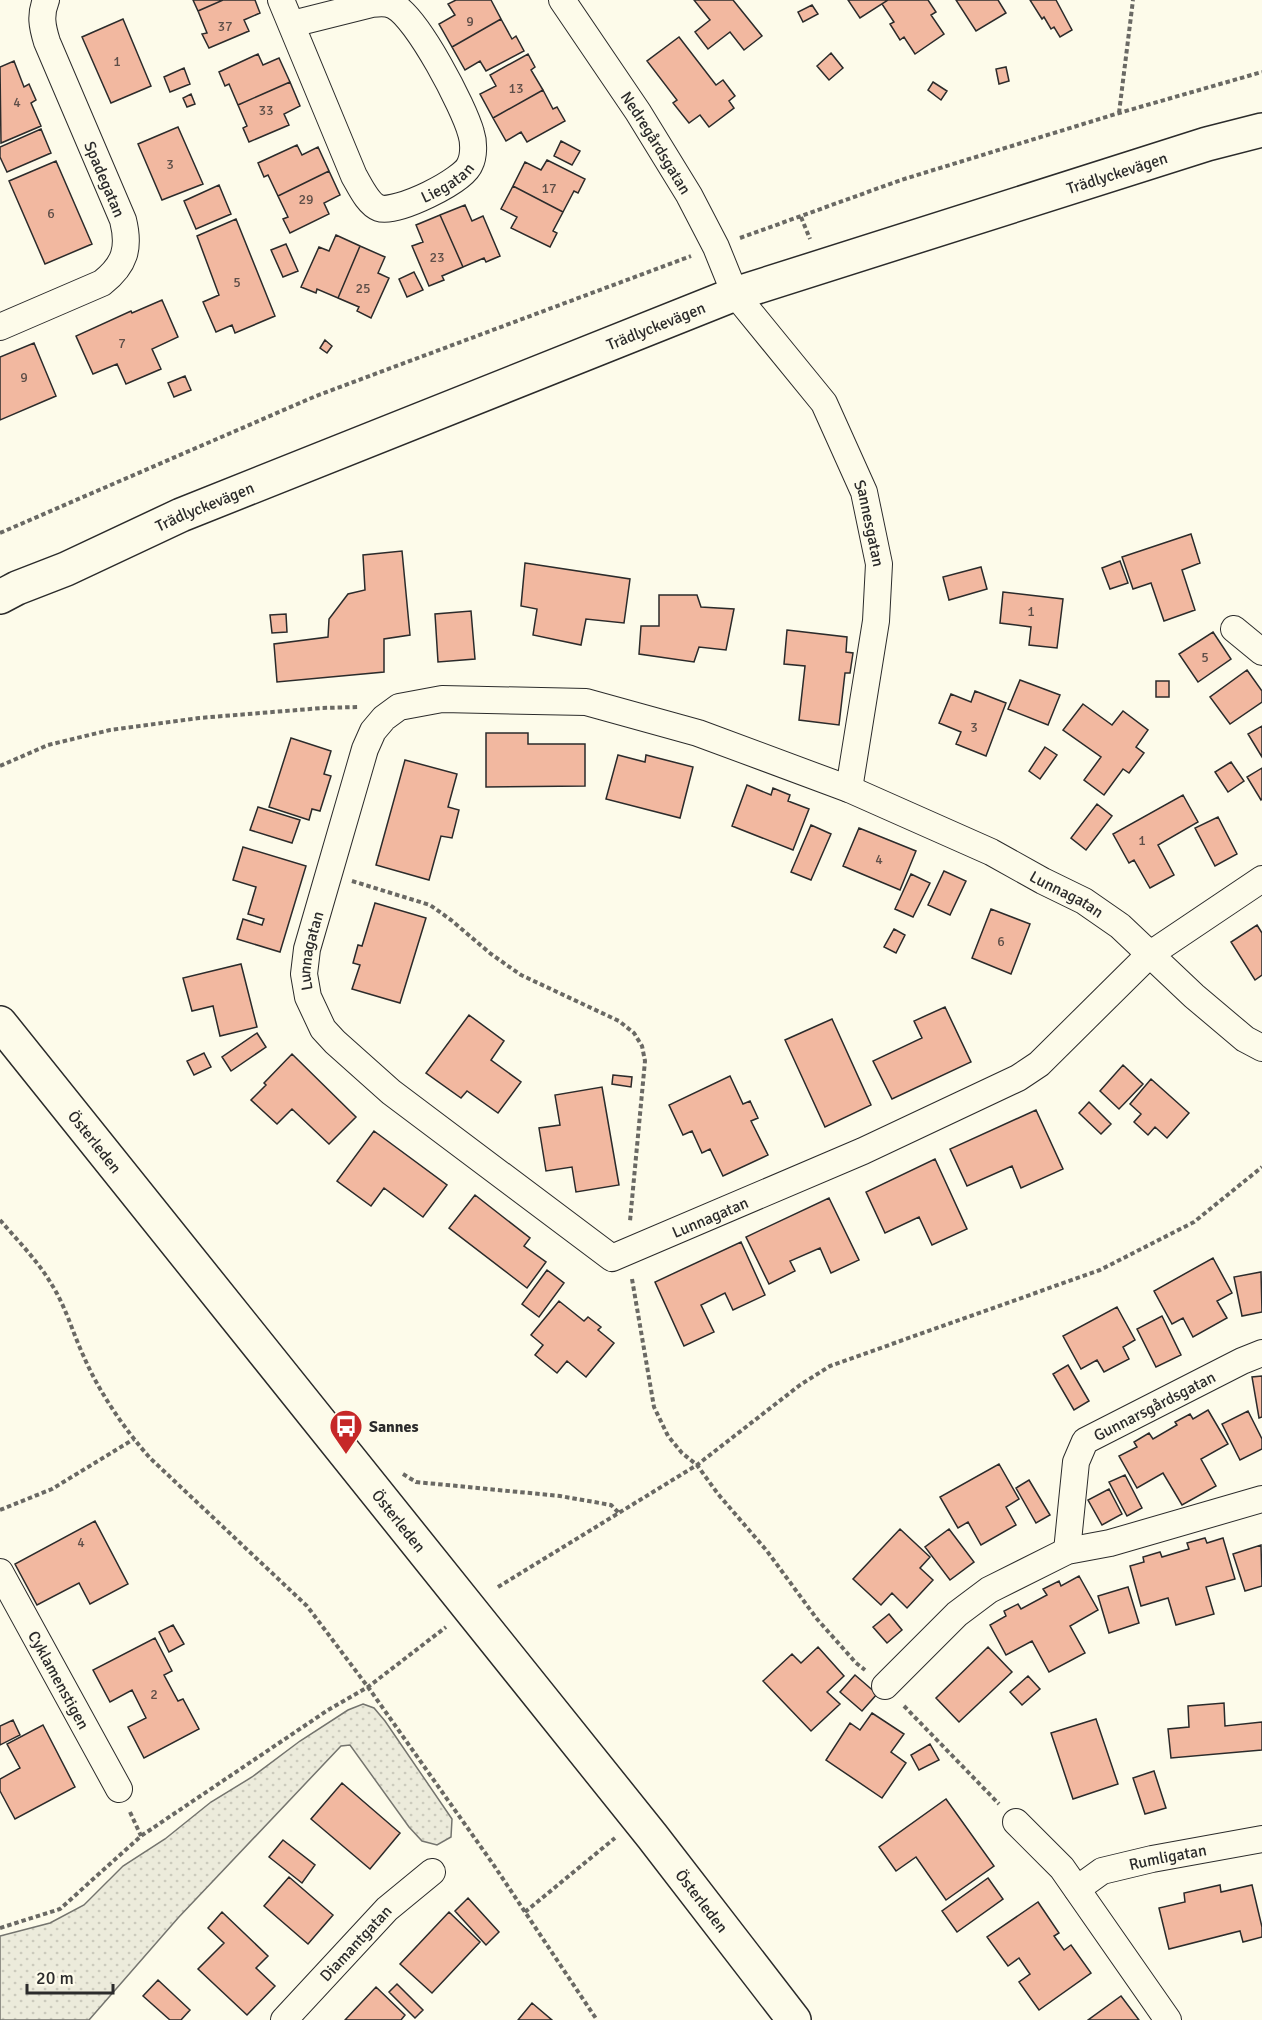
<svg xmlns="http://www.w3.org/2000/svg" width="1262" height="2020" viewBox="0 0 1262 2020" font-family="Signika,sans-serif">
<style>
.green{fill:url(#green-dots);stroke:#74746e;stroke-width:1.5}
.building{fill:#f2b8a0;stroke:#2b2b2b;stroke-width:1.5}
.lines{fill:none;stroke-linecap:round;stroke-linejoin:round}
.street-casing{stroke:#2b2b2b;stroke-width:28}
.secondary-casing{stroke:#2b2b2b;stroke-width:36}
.path{stroke:#6a6964;stroke-width:4;stroke-dasharray:4.5 3;stroke-linecap:butt}
.street{stroke:#fdfbea;stroke-width:26}
.secondary{stroke:#fdfbea;stroke-width:33}
.labels{text-anchor:middle;stroke-width:4.5;stroke-linejoin:round;paint-order:stroke}
.number-label{font-size:14px;fill:#5d4e48}
.street-label{font-size:16px;fill:#2b2b2b;stroke:#fdfbea}
.poi-label{font-size:16px;font-weight:bold;fill:#2b2b2b;stroke:#fdfbea;text-anchor:start}
</style>
<defs>
<pattern id="green-dots" width="8" height="8" patternUnits="userSpaceOnUse" patternTransform="scale(1.5)"><rect width="8" height="8" fill="#ecebdb"/><path d="M2 2h.1M6 6h.1" fill="none" stroke="#cbcabc" stroke-width="1.8" stroke-linecap="round"/></pattern>
</defs>
<rect width="100%" height="100%" fill="#fdfbea"/>
<!-- green -->
<path class="green" d="M363,1704L374,1708L385,1721L452,1819L451,1837L437,1845L422,1841L409,1827L350,1745L341,1746L178,1918L89,2020H0V1936L50,1923L84,1905L123,1866L165,1839L211,1802L252,1777L300,1741L348,1710Z"/>
<!-- building -->
<path class="building" d="M193,0H223L198,11Z
M223,0H255L260,13L244,20L249,31L209,48L202,34L207,33L198,11Z
M456,0H491L501,19L452,47L439,24L455,15L448,4Z
M694,0H733L762,36L744,50L730,32L708,49L695,32L710,20Z
M848,0H888L860,18Z
M888,0H928L936,12L931,15L944,34L915,54L904,37L900,40L890,24L894,22L882,4Z
M956,0H998L1006,13L976,31Z
M1030,0H1056L1072,30L1060,37L1054,27L1051,29L1044,17L1042,19Z
M812,5L818,14L803,22L798,12Z
M123,19L151,86L111,103L82,37Z
M501,19L512,39L516,36L524,51L486,71L480,61L465,70L452,47Z
M679,37L716,85L723,80L735,96L729,101L734,108L709,127L700,115L689,123L673,103L677,100L647,61Z
M831,53L843,68L829,80L817,66Z
M258,54L263,65L279,58L290,82L238,105L229,84L225,86L219,72Z
M528,54L535,67L531,70L543,90L493,118L480,94L496,86L490,75Z
M14,61L24,87L29,84L36,100L31,103L41,126L1,143L0,67Z
M1006,67L1009,81L999,84L996,69Z
M184,68L190,84L170,92L164,77Z
M290,82L300,106L284,114L289,125L249,142L243,128L247,126L238,105Z
M933,82L947,91L941,100L928,90Z
M543,90L553,109L557,107L565,121L527,142L521,132L506,141L493,118Z
M191,94L195,104L187,107L183,98Z
M178,127L203,184L162,200L138,144Z
M41,129L51,153L7,172L0,157V147Z
M561,141L580,151L572,165L554,156Z
M297,145L302,155L318,147L329,171L278,196L268,175L264,177L258,163Z
M547,160L585,179L578,193L574,191L563,212L513,186L525,162L541,170Z
M56,161L92,244L45,264L9,181Z
M329,171L340,195L324,203L329,214L290,233L283,219L288,217L278,196Z
M219,185L231,214L196,229L184,201Z
M513,186L563,212L553,231L557,233L550,247L511,228L517,217L501,209Z
M465,205L472,221L483,216L500,256L486,262L484,258L463,267L440,215Z
M440,215L463,267L442,276L444,280L429,286L412,246L423,242L416,225Z
M236,219L275,316L235,333L232,325L216,332L203,302L219,295L197,236Z
M336,235L360,246L338,298L317,289L316,293L301,287L319,247L329,251Z
M286,244L298,271L283,277L271,250Z
M360,246L385,257L378,273L389,278L371,318L357,311L359,307L338,298Z
M414,272L423,290L407,297L399,279Z
M162,300L178,337L152,349L161,369L126,384L117,364L93,374L76,336L131,311L132,313Z
M325,340L332,346L327,353L320,348Z
M34,343L56,396L0,420V357Z
M185,376L191,390L174,397L168,383Z
M1191,534L1200,563L1182,570L1195,610L1164,621L1151,583L1133,589L1122,557Z
M402,551L410,635L384,639V672L277,682L274,644L328,637L329,619L348,594L365,590L363,555Z
M1120,561L1128,583L1110,589L1102,568Z
M525,563L630,579L624,623L586,619L581,645L533,635L537,609L521,606Z
M981,567L987,589L949,600L943,577Z
M1003,592L1063,599L1057,648L1029,645L1031,627L1000,623Z
M659,595H697L701,607L734,609L726,650L699,647L694,662L639,654L641,626H659Z
M471,611L475,659L438,662L435,614Z
M286,614L287,632L272,633L270,615Z
M787,630L847,637L846,652L853,653L850,673H845L839,725L799,720L805,666L784,664Z
M1213,632L1231,659L1198,682L1179,654Z
M1247,670L1262,691V702L1230,724L1210,697Z
M1020,680L1060,695L1048,725L1008,709Z
M1156,681H1169V697H1156Z
M975,691L1006,703L986,756L956,744L961,732L939,723L951,694L971,702Z
M1083,704L1112,725L1123,711L1148,730L1136,747L1144,753L1129,773L1123,769L1104,795L1084,780L1101,757L1063,730Z
M1262,726V757L1248,734Z
M486,733H528V744H585V786L486,787Z
M291,738L331,751L324,774L331,776L320,811L312,809L309,820L269,807Z
M1045,747L1057,755L1040,779L1029,771Z
M618,755L645,762L646,755L693,767L680,818L606,799Z
M405,760L457,774L448,807L459,810L452,838L441,836L429,880L376,865Z
M1231,762L1244,781L1228,792L1215,772Z
M1262,768V799L1261,800L1247,777Z
M747,785L771,795L773,788L790,795L788,801L809,809L793,850L732,826Z
M1183,795L1198,822L1158,845L1174,875L1150,888L1134,860L1129,863L1113,834Z
M1097,804L1112,816L1086,850L1071,838Z
M258,807L300,820L292,843L250,830Z
M1218,817L1237,854L1215,866L1195,828Z
M811,825L831,834L811,880L791,872Z
M859,828L916,851L900,890L843,866Z
M243,847L306,866L280,952L237,939L243,919L262,925L264,919L248,914L256,887L233,880Z
M944,871L966,881L950,915L928,905Z
M911,874L930,883L913,917L895,909Z
M375,903L426,918L400,1003L352,989L360,965L353,963L358,945L362,946Z
M991,909L1030,924L1011,974L972,958Z
M1257,925L1262,933V975L1255,980L1231,942Z
M894,929L905,935L896,953L884,947Z
M241,964L257,1027L220,1036L213,1006L192,1011L183,978Z
M945,1007L971,1062L892,1099L873,1061L922,1038L914,1021Z
M469,1015L504,1041L491,1060L521,1082L498,1113L467,1091L461,1098L426,1073Z
M832,1019L871,1105L825,1127L785,1040Z
M257,1033L266,1047L231,1071L222,1057Z
M204,1053L211,1067L194,1075L187,1061Z
M292,1054L356,1117L329,1144L292,1109L277,1124L251,1100L266,1085L264,1083Z
M1123,1065L1143,1084L1119,1109L1100,1091Z
M613,1075L632,1077L631,1087L612,1084Z
M730,1076L743,1104L750,1101L758,1118L751,1121L768,1155L723,1176L710,1149L702,1153L692,1131L683,1135L669,1105Z
M1151,1079L1189,1113L1167,1138L1155,1127L1148,1135L1134,1122L1141,1114L1130,1104Z
M602,1087L619,1185L576,1192L572,1167L546,1171L539,1128L560,1125L555,1095Z
M1089,1102L1111,1124L1101,1134L1079,1113Z
M1036,1110L1063,1169L1021,1188L1012,1166L967,1186L950,1149Z
M374,1131L447,1185L423,1217L384,1188L371,1206L337,1181Z
M935,1159L967,1229L932,1245L919,1217L885,1233L866,1192Z
M475,1195L530,1238L524,1246L546,1262L527,1288L449,1228Z
M829,1198L859,1260L831,1273L820,1248L790,1261L795,1271L769,1284L746,1237Z
M741,1242L765,1295L733,1310L725,1293L701,1305L714,1332L684,1346L655,1282Z
M1213,1258L1232,1293L1217,1301L1227,1318L1193,1337L1183,1318L1172,1324L1154,1291Z
M547,1270L564,1283L539,1317L522,1304Z
M1261,1272L1262,1312L1242,1316L1234,1277Z
M559,1301L584,1321L588,1317L601,1327L598,1330L614,1343L586,1377L567,1361L557,1373L535,1355L543,1345L531,1335Z
M1117,1307L1135,1340L1123,1347L1129,1359L1104,1372L1097,1360L1081,1369L1063,1336Z
M1162,1316L1181,1355L1156,1367L1137,1329Z
M1068,1365L1089,1401L1074,1410L1053,1374Z
M1262,1376V1417L1259,1418L1252,1377Z
M1208,1410L1228,1444L1201,1459L1216,1486L1182,1505L1163,1473L1137,1488L1119,1456L1137,1447L1134,1442L1149,1433L1153,1439L1177,1425L1175,1422L1190,1414L1193,1419Z
M1248,1411L1262,1439V1449L1240,1460L1222,1424Z
M999,1464L1019,1499L1006,1507L1016,1525L981,1545L968,1522L958,1528L940,1497Z
M1125,1475L1142,1508L1127,1516L1109,1482Z
M1029,1480L1050,1515L1036,1523L1016,1488Z
M1109,1489L1122,1514L1102,1525L1088,1500Z
M95,1521L128,1584L90,1604L79,1583L37,1605L15,1564Z
M900,1529L930,1557L920,1568L933,1580L907,1608L892,1593L881,1605L853,1579Z
M949,1529L974,1562L950,1580L925,1547Z
M1205,1538L1207,1543L1223,1538L1235,1579L1206,1587L1214,1614L1176,1625L1168,1598L1141,1606L1130,1566L1144,1562L1143,1557L1160,1552L1162,1557L1189,1549L1187,1543Z
M1261,1545L1262,1586L1245,1591L1233,1554Z
M1079,1576L1098,1610L1070,1626L1085,1653L1049,1672L1032,1641L1006,1655L990,1625L1006,1616L1004,1611L1018,1604L1021,1609L1047,1595L1043,1589L1059,1581L1061,1586Z
M1128,1587L1139,1623L1109,1633L1098,1596Z
M889,1614L902,1630L887,1643L873,1627Z
M173,1625L184,1644L169,1652L159,1632Z
M155,1638L172,1671L164,1675L178,1701L183,1699L199,1729L144,1758L128,1727L146,1718L132,1690L110,1702L93,1670Z
M818,1647L844,1676L827,1692L840,1704L811,1731L763,1681L792,1654L801,1663Z
M988,1647L1012,1672L959,1722L936,1698Z
M855,1675L877,1694L862,1711L840,1692Z
M1028,1676L1040,1689L1022,1705L1010,1692Z
M1224,1703L1225,1726L1262,1722V1750L1171,1758L1168,1729L1189,1727L1188,1706Z
M872,1713L904,1734L891,1752L906,1763L882,1798L826,1760L850,1723L860,1730Z
M1096,1719L1118,1784L1073,1799L1051,1733Z
M13,1720L20,1735L0,1745V1726Z
M43,1725L75,1787L15,1819L0,1791V1779L20,1768L7,1744Z
M930,1744L939,1760L919,1770L911,1755Z
M1154,1771L1166,1808L1145,1814L1133,1778Z
M342,1783L400,1833L370,1869L311,1819Z
M946,1799L994,1866L946,1900L916,1857L896,1871L879,1847Z
M283,1840L315,1865L302,1883L269,1857Z
M289,1877L333,1915L308,1944L264,1906Z
M988,1878L1003,1899L957,1932L942,1911Z
M1220,1885L1221,1892L1252,1885L1262,1927V1937L1243,1942L1240,1931L1169,1949L1159,1908L1185,1902L1184,1893Z
M468,1898L499,1932L486,1945L455,1911Z
M1038,1902L1059,1933L1054,1936L1064,1950L1071,1945L1091,1973L1039,2010L1019,1982L1030,1974L1019,1958L1008,1966L987,1937Z
M222,1912L268,1956L256,1968L275,1986L247,2015L198,1969L224,1943L208,1928Z
M449,1912L480,1942L432,1993L400,1964Z
M158,1980L190,2010L181,2020H170L143,1996Z
M397,1984L423,2010L415,2018L389,1992Z
M376,1987L405,2015L401,2020H345Z
M1121,1996L1139,2020H1088Z
M532,2003L552,2020H518Z"/>
<g class="lines">
<defs>
<g id="street">
<path id="s1" d="M281,0L354,176C360,186 368,204 379,208C396,214 464,181 470,164C474,156 474,142 471,133C464,107 417,17 394,6C387,2 379,3 372,4L292,24"/>
<path id="s2" d="M562,0L638,112L689,195L716,247L735,294L824,403L864,492L879,564L876,621L849,789"/>
<path d="M0,327L102,283C125,265 130,248 123,220L47,42C42,26 40,15 46,0"/>
<path d="M1234,629L1262,652"/>
<path id="s3" d="M1262,879L1149,955L1039,1064L1018,1078L863,1151L612,1258L391,1092L335,1042L323,1029L308,997L304,974L307,949L365,749L373,731L384,718L399,707L442,699L586,702L698,733L849,789L991,852L1043,881L1084,901L1120,926L1194,996L1245,1039L1262,1048"/>
<path id="s4" d="M1067,1551L1076,1462L1085,1441L1242,1361L1262,1353"/>
<path id="s5" d="M0,1572L119,1789"/>
<path d="M885,1686L957,1614L989,1590L1067,1551L1110,1543L1262,1499"/>
<path d="M1016,1822L1062,1868L1168,2020"/>
<path id="s6" d="M1077,1889L1102,1871L1152,1859L1262,1839"/>
<path id="s7" d="M284,2020L387,1909L432,1872"/>
</g>
<g id="secondary">
<path id="s8" d="M0,597L17,588L66,569L181,515L735,294L1207,144L1262,130"/>
<path id="s9" d="M0,1023L652,1836L794,2020"/>
</g>
</defs>
<!-- street casing -->
<use href="#street" class="street-casing"/>
<!-- secondary casing -->
<use href="#secondary" class="secondary-casing"/>
<!-- path -->
<path class="path" d="M1119,113L1133,0
M801,217L810,239
M740,238L901,180L1119,113L1262,72
M0,533L316,396L691,256
M0,766L48,745L110,730L199,718L322,708L358,707
M352,881L430,905L451,920L491,954L521,975L619,1021L634,1033L642,1046L645,1061L630,1221
M0,1220C18,1241 38,1261 52,1285C66,1307 73,1334 84,1357C99,1392 125,1430 150,1458L307,1606L368,1687L493,1864L597,2020
M632,1279L654,1407L668,1436L682,1453L697,1465L718,1494L767,1551L817,1619L856,1663L865,1670
M403,1474L416,1482L560,1496L611,1505L619,1513
M0,1510L52,1489L134,1439
M498,1587L697,1465L800,1385L830,1366L1100,1270L1194,1222L1262,1167
M904,1706L999,1804
M130,1812L141,1836
M525,1912L615,1838
M0,1928L60,1909L141,1836L328,1710L368,1687L446,1627"/>
<!-- street -->
<use href="#street" class="street"/>
<!-- secondary -->
<use href="#secondary" class="secondary"/>
</g>
<!-- icons -->
<defs>
<symbol id="bus-pin" viewBox="-11 -11 22 30"><path d="M0 17L-7.5 6A9.5 9.5 0 1 1 7.5 6Z" fill="#c62828" stroke="#fdfbea"/><path d="M-5-6H5V4H4V6H2V4H-2V6H-4V4H-5ZM-3.5-4V0h7V-4ZM-3.5 1.2v1.5H-2V1.2ZM2 1.2v1.5H3.5V1.2Z" fill="#fff"/></symbol>
</defs>
<g fill-rule="evenodd">
<use href="#bus-pin" x="327" y="1407" width="38" height="52"/>
</g>
<g class="labels">
<!-- number labels -->
<g class="number-label">
<text x="470" y="26">9</text>
<text x="225" y="31">37</text>
<text x="117" y="66">1</text>
<text x="516" y="93">13</text>
<text x="17" y="107">4</text>
<text x="266" y="115">33</text>
<text x="170" y="169">3</text>
<text x="549" y="193">17</text>
<text x="306" y="204">29</text>
<text x="51" y="218">6</text>
<text x="437" y="262">23</text>
<text x="237" y="287">5</text>
<text x="363" y="293">25</text>
<text x="122" y="348">7</text>
<text x="24" y="382">9</text>
<text x="1031" y="616">1</text>
<text x="1205" y="662">5</text>
<text x="974" y="732">3</text>
<text x="1142" y="845">1</text>
<text x="879" y="864">4</text>
<text x="1001" y="946">6</text>
<text x="81" y="1547">4</text>
<text x="154" y="1699">2</text>
</g>
<!-- street labels -->
<g class="street-label">
<text dy="6" stroke="none"><textPath href="#s2" startOffset="171">Nedregårdsgatan</textPath></text>
<text dy="6" stroke="none"><textPath href="#s8" startOffset="1196">Trädlyckevägen</textPath></text>
<text dy="6" stroke="none"><textPath href="#s1" startOffset="306">Liegatan</textPath></text>
<text transform="translate(105 179) rotate(67)" y="6">Spadegatan</text>
<text dy="6" stroke="none"><textPath href="#s8" startOffset="710">Trädlyckevägen</textPath></text>
<text dy="6" stroke="none"><textPath href="#s8" startOffset="224">Trädlyckevägen</textPath></text>
<text dy="6" stroke="none"><textPath href="#s2" startOffset="612">Sannesgatan</textPath></text>
<text dy="6" stroke="none"><textPath href="#s3" startOffset="2184">Lunnagatan</textPath></text>
<text dy="6" stroke="none"><textPath href="#s3" startOffset="1212">Lunnagatan</textPath></text>
<text dy="6" stroke="none"><textPath href="#s9" startOffset="152">Österleden</textPath></text>
<text transform="translate(710 1217) rotate(-23)" y="6">Lunnagatan</text>
<text dy="6" stroke="none"><textPath href="#s4" startOffset="190">Gunnarsgårdsgatan</textPath></text>
<text dy="6" stroke="none"><textPath href="#s9" startOffset="638">Österleden</textPath></text>
<text dy="6" stroke="none"><textPath href="#s5" startOffset="123">Cyklamenstigen</textPath></text>
<text dy="6" stroke="none"><textPath href="#s6" startOffset="98">Rumligatan</textPath></text>
<text dy="6" stroke="none"><textPath href="#s9" startOffset="1124">Österleden</textPath></text>
<text dy="6" stroke="none"><textPath href="#s7" startOffset="105">Diamantgatan</textPath></text>
</g>
<!-- poi labels -->
<g class="poi-label">
<text x="369" y="1432">Sannes</text>
</g>
</g>
<!-- scale -->
<path d="M27 1984v9h86v-9" fill="none" stroke="#2b2b2b" stroke-width="3"/>
<text x="36" y="1984" font-size="18" fill="#2b2b2b" stroke="#fdfbea" stroke-width="4.5" paint-order="stroke">20 m</text>
</svg>
